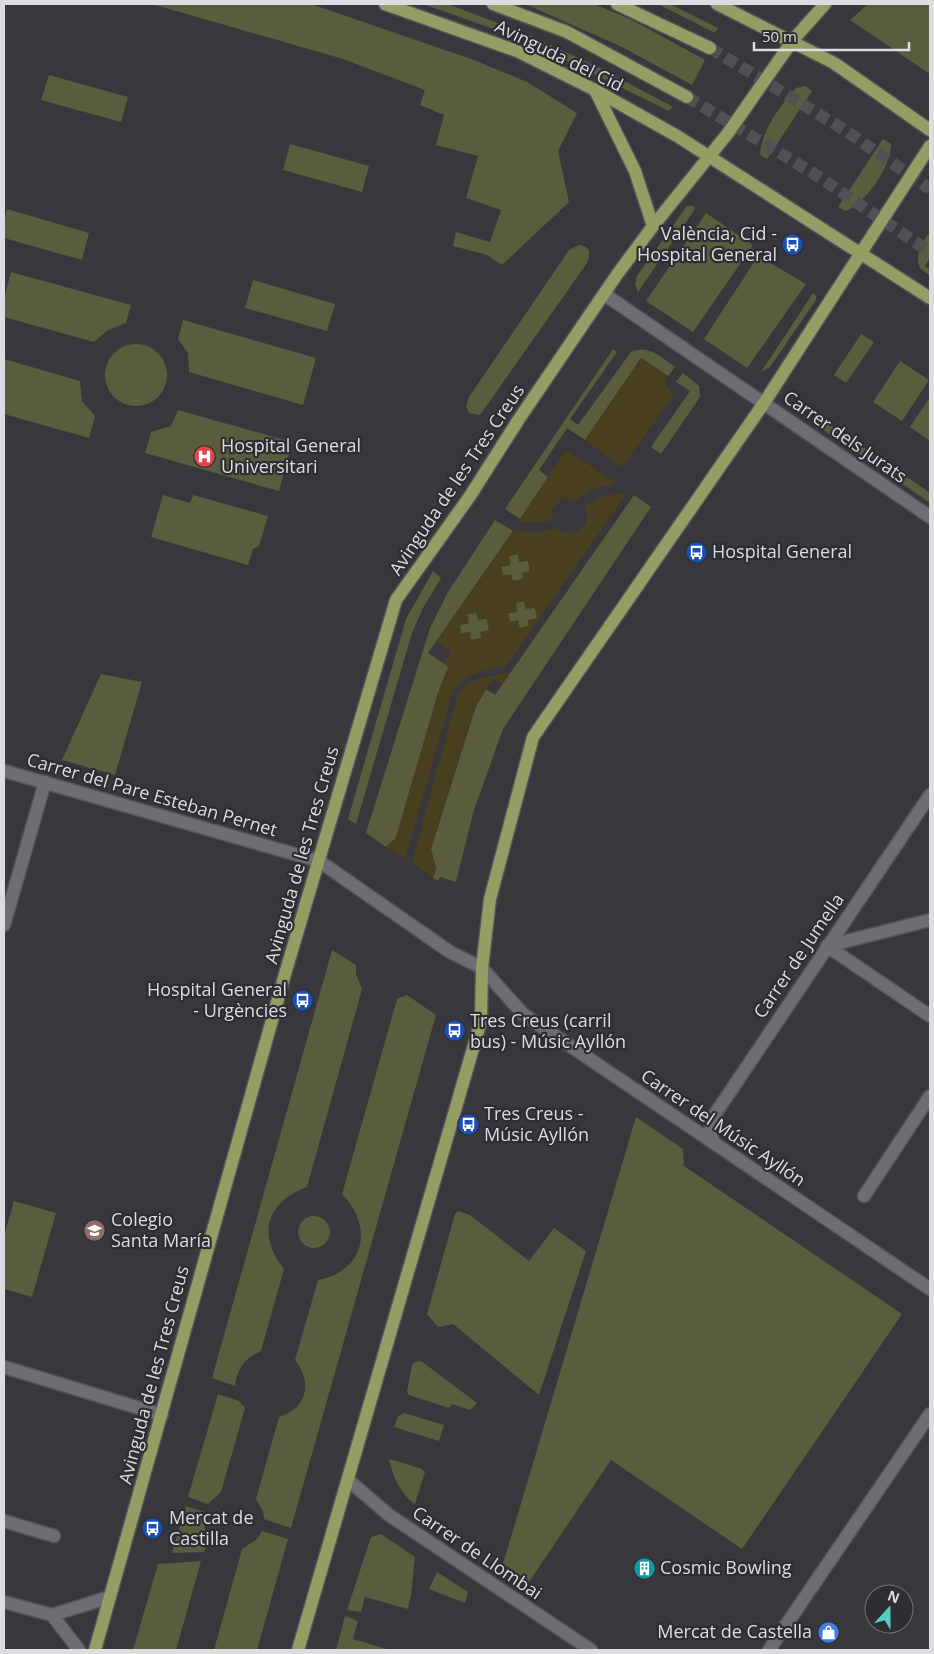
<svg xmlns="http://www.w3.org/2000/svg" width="934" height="1654" viewBox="0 0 934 1654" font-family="'Open Sans',sans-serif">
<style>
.green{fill:#5a5c3e}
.sand{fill:#483f1f;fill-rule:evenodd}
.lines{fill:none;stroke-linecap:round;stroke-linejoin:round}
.primary-tunnel{stroke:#515055;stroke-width:12;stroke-dasharray:12 6;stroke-linecap:butt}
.minor-casing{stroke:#545358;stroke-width:15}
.tertiary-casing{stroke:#545358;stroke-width:15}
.primary-casing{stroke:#545358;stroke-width:15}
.minor{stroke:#6e6d73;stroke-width:12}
.tertiary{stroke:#6e6d73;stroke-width:12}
.primary{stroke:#949e64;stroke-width:12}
.labels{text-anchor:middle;stroke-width:4.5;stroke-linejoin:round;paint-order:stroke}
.street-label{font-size:18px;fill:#dddce0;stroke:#2e2d32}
.poi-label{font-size:18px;fill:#dddce0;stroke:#2e2d32;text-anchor:start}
</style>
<rect width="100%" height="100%" fill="#38373c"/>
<!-- green -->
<path class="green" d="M152,4H311L474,60L527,82L577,113L558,151L569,202L502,265L487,255L453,246L456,232L490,242L501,210L466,198L478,156L436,145L444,115L420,105L425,90L343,59Z
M423,4H448L524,33L600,68L673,107L669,111L522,39Z
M525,4H594L632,20L705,60L692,85L620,46Z
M658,4H670L718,28L715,33Z
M868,4H930V74L850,20Z
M49,75L128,97L121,122L41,100Z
M805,86L812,91L767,159L760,155C762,129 780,106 796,88Z
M883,139L891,144C891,166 867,202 846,211L838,207Z
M290,144L369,166L362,192L283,170Z
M687,206H694L695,209L638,292L635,284L637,276Z
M7,209L89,233L82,260L4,238V222Z
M706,213L753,245L693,332L646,301Z
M930,231V258L925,266L930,270V276L921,269C913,256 923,242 930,231Z
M579,245C591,247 591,253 587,263L480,415L469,413L466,406L469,397L569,250Z
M758,256L806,284L747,368L704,339Z
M11,272L131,305L126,323L108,330L94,342L4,317V299Z
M253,280L335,304L327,331L245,308Z
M813,293L816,296V300L770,367L761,372Z
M183,320L316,358L303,405L189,372L188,353L178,339Z
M861,334L874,342L846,383L834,375Z
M105 375a31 31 0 1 1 62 0a31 31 0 1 1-62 0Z
M613,349L617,352L570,419L578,425L631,352C649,344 661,358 675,367L668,376L641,358L585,440L567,428L539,470L548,477L520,519L505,509Z
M4,359L80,381L82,401L95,416L89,438L4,414Z
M900,361L929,380L902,421L873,402Z
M683,373L699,386L700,397L661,454L651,447L690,391L676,382Z
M930,397V441L910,427Z
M178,410L292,442L279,491L145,453L151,432L171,426Z
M820,418L879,458L875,465L816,425Z
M886,462L930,493V503L881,469Z
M163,495L190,503L193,495L268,516L259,546L253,549L248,565L151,537Z
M634,495L651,507L503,729L474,810L456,882L440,877L438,881L433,878L436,869L431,849L476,706L486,689L495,695Z
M495,520L513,531L428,653L449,667L438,693L396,838L386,847L366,833L430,628L448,592Z
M518,554L528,561L530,572L523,579L513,581L503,575L501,566L510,565L509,556Z
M433,571L441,578L423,608L412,633L356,824L348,819L406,619Z
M524,601L535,607L537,618L530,626L520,628L510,622L508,613L517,612L516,603Z
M476,613L487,619L489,630L481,638L471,640L461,634L459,625L469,623L467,614Z
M101,674L142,682L115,775L62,760Z
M332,950L356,965V974L362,989L307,1187C266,1202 257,1235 284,1269L261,1351C245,1358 237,1368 235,1386L212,1378Z
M407,995L436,1015L291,1528L264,1519L263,1511L256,1499L279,1417C307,1408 313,1383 295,1360L318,1280C365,1271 374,1227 342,1194L397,999Z
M636,1117L683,1149L684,1166L902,1314L742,1549L611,1460L529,1582L503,1564Z
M14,1201L56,1213L32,1297L4,1289V1236Z
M458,1211L470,1215L529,1261L554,1228L586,1251L539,1395L453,1324L438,1327L427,1314L455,1214Z
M298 1232a16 16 0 1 1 32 0a16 16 0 1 1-32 0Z
M421,1361L477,1403L470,1410L452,1404L449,1408L409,1395L407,1392L412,1365L415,1362Z
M218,1394L239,1401L245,1408L221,1492L208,1504L188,1497Z
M404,1413L444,1425L439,1441L394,1427L398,1416Z
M389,1459L420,1468L425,1472L415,1504C400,1494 393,1477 389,1459Z
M186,1506L204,1512L203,1522L208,1537L204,1552L172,1553Z
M262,1531L288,1539L257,1650H214L242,1549L257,1539Z
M381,1534L415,1557L411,1595L408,1609L365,1597L361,1612L347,1610L371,1537Z
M201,1561L176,1650H133L158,1564Z
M437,1572L468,1592L465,1603L429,1589Z
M345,1616L358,1621L353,1639L390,1650H336Z"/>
<!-- sand -->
<path class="sand" d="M641,358L668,376L666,380V387L674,395L622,467L585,440Z
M566,450L617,483L589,490L577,500L563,498L552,509L551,521L518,522Z
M627,493L506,666C485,671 466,672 453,691L405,859L386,847L396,838L438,693L448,667L443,663L451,652L436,642L513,531L541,532L555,528C573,541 596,526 584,506L602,496ZM518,554L519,562L528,561L530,571L522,573L523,580L513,581L511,574L503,575L501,567L510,565L509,556ZM524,601L526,609L535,608L537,618L528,620L529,626L520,628L518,620L510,622L508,613L517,612L516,603ZM476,613L478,620L487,619L489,630L480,632L481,638L471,640L470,632L461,633L460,625L469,623L467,614Z
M510,672L502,684L493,678L476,706L470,722L431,849L436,869L433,878L412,862L457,697C467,677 490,677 510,672Z"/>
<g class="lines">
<!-- primary-tunnel -->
<path class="primary-tunnel" d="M710,48L843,129L930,189
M687,97L813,173L930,252"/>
<defs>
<path id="minor" d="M604,294L930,517
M4,925L45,782
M827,946L930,1016
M827,946L930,920
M713,1142L710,1130L715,1114L930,795
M864,1196L930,1096
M4,1367L162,1415
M348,1480L389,1515L591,1650
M4,1521L54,1536
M4,1602L52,1615L110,1597
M52,1615L79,1650
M769,1650L930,1414"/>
<path id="tertiary" d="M4,771L319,861L450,952L482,968L523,1014L930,1289"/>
<path id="primary" d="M385,4L517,51L595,90L677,136L930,298
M493,4L567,32L687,97
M617,4L710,48
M717,4L834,63L930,130
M595,90L635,171L653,226
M95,1650L285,974L396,600L470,496L519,419L616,276L653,226L728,133L793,40L825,4
M298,1650L481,1021L482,968L490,899L533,737L764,403L930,146"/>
</defs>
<!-- minor casing -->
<use href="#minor" class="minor-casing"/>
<!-- tertiary casing -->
<use href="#tertiary" class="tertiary-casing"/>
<!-- primary casing -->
<use href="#primary" class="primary-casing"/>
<!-- minor -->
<use href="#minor" class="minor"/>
<!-- tertiary -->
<use href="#tertiary" class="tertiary"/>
<!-- primary -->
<use href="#primary" class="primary"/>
</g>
<!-- icons -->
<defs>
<symbol id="bus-disc" viewBox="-11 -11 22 22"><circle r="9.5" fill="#1a4fb4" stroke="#2e2d32"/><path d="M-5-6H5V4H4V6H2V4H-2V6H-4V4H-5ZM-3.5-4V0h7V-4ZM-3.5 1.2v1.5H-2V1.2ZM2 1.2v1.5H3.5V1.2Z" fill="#fff"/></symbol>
<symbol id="hospital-disc" viewBox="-11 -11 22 22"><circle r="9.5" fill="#e0444e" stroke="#2e2d32"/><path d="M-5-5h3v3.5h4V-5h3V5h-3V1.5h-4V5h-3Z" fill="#fff"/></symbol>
<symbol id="school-disc" viewBox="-11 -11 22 22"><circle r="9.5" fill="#8d6e63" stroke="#2e2d32"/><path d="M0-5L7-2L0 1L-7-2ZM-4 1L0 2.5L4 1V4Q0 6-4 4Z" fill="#fff"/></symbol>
<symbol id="building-disc" viewBox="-11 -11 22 22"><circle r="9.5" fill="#0f9aa8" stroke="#2e2d32"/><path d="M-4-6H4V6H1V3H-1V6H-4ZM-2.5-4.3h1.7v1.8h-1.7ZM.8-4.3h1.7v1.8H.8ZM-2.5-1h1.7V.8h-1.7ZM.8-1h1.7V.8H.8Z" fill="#fff"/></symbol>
<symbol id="shop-disc" viewBox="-11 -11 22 22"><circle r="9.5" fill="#3f7fe0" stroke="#2e2d32"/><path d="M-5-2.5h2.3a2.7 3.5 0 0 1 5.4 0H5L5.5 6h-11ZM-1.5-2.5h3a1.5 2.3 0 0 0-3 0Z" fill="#fff"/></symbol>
</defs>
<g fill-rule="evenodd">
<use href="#bus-disc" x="780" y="232" width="25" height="25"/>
<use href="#hospital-disc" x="192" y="444" width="25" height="25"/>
<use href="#bus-disc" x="684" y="540" width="25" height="25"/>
<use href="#bus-disc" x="290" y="988" width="25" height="25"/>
<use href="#bus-disc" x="442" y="1018" width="25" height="25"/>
<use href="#bus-disc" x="456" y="1112" width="25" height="25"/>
<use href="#school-disc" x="82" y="1218" width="25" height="25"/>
<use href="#bus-disc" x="140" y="1516" width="25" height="25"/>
<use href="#building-disc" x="632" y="1556" width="25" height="25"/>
<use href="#shop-disc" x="816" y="1620" width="25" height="25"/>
</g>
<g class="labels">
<!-- street labels -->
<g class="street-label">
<text transform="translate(559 56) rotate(26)" y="6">Avinguda del Cid</text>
<text transform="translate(845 437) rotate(35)" y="6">Carrer dels Jurats</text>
<text transform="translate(457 480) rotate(-56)" y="6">Avinguda de les Tres Creus</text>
<text transform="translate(152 795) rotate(16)" y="6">Carrer del Pare Esteban Pernet</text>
<text transform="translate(302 855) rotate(-74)" y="6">Avinguda de les Tres Creus</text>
<text transform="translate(799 956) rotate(-56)" y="6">Carrer de Jumella</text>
<text transform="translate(723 1128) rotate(34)" y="6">Carrer del Músic Ayllón</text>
<text transform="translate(154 1375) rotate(-75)" y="6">Avinguda de les Tres Creus</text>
<text transform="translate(477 1553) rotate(34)" y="6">Carrer de Llombai</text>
</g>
<!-- poi labels -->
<g class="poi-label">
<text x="777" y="240" text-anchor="end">València, Cid -<tspan x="777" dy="21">Hospital General</tspan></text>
<text x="221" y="452">Hospital General<tspan x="221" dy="21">Universitari</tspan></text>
<text x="712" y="558">Hospital General</text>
<text x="287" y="996" text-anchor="end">Hospital General<tspan x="287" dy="21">- Urgències</tspan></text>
<text x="470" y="1027">Tres Creus (carril<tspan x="470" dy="21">bus) - Músic Ayllón</tspan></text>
<text x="484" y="1120">Tres Creus -<tspan x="484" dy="21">Músic Ayllón</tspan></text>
<text x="111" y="1226">Colegio<tspan x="111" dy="21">Santa María</tspan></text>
<text x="169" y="1524">Mercat de<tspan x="169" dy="21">Castilla</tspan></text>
<text x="660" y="1574">Cosmic Bowling</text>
<text x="812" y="1638" text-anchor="end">Mercat de Castella</text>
</g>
</g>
<!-- border -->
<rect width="934" height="1654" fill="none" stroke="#dddce0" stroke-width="10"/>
<!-- north arrow -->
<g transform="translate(889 1609) rotate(21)"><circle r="24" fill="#2e2d32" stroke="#747378"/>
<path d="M0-4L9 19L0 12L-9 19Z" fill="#55cec6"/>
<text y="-8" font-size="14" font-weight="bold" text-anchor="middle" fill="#dddce0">N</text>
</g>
<!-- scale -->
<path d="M754 42v8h155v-8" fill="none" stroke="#dddce0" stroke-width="2.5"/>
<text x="762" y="42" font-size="15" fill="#dddce0" stroke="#2e2d32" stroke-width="4" paint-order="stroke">50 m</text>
</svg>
